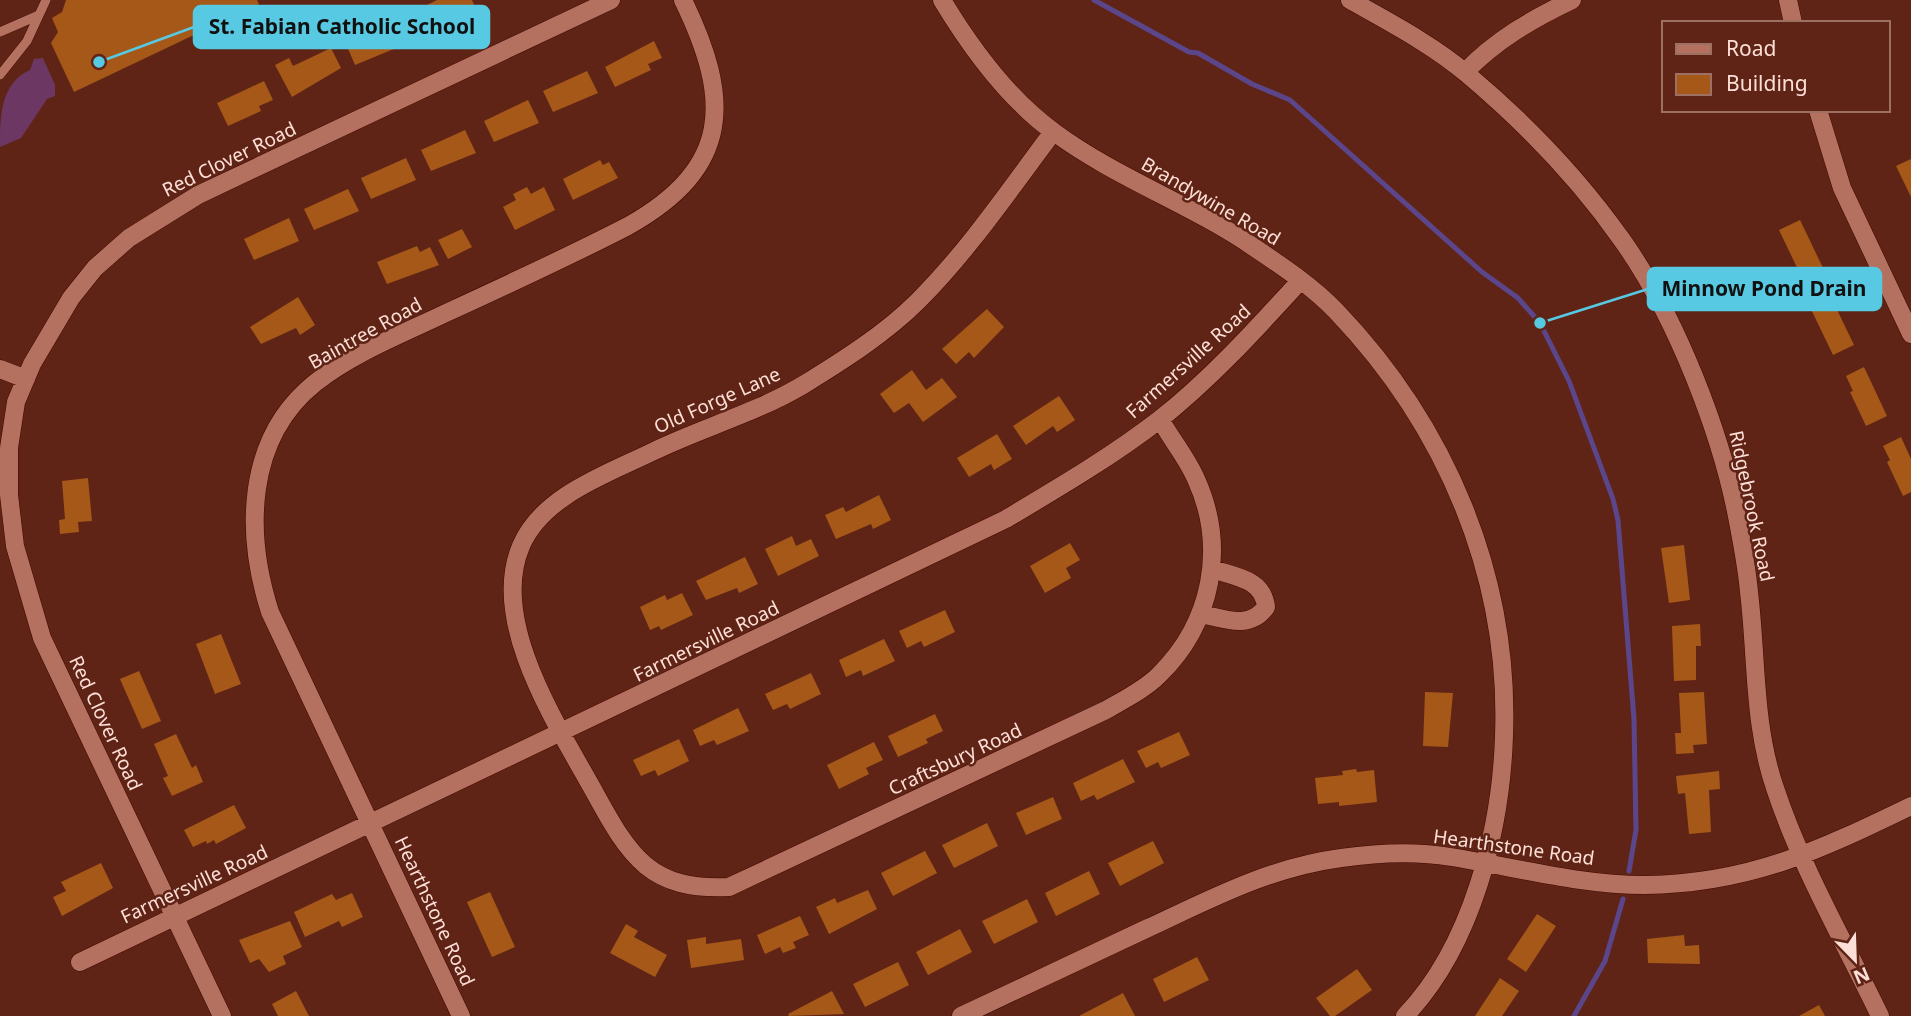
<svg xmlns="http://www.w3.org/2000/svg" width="1911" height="1016" viewBox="0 0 1911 1016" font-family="'Noto Sans',sans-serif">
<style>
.green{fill:#6d3763}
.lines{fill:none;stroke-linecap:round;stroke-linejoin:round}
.stream{stroke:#5c468b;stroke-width:5}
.building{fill:#a55817}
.service-casing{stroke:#420700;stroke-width:10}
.minor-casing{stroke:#420700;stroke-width:19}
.service{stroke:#b47160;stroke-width:9}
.minor{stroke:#b47160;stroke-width:18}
.labels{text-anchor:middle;stroke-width:5;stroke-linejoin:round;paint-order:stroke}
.street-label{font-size:19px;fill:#fddfd7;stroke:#5f2416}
.leader{fill:none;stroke:#57c9e2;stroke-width:2.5}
.callout-dot{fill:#57c9e2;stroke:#5f2416;stroke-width:2.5}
.callout{fill:#57c9e2;stroke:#57c9e2;stroke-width:2.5}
.callout-label{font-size:21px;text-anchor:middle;font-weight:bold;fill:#111}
</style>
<rect width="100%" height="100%" fill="#5f2416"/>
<!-- green -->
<path class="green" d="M43,58L55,85V96L47,99L21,138L0,147C0,118 0,83 30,70L34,59Z"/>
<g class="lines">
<!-- stream -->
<path class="stream" d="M1094,0L1189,52L1198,53L1252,84L1290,100L1482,272L1518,298L1540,323L1569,381L1613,499L1618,520L1634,719L1636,830L1629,871
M1574,1016L1605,961L1623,899"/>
</g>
<!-- building -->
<path class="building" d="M66,0H257L259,4L74,92L51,43L58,32L52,18L62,12Z
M437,0H472L476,10L431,28L421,8Z
M390,23L401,46L355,65L346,44Z
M654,41L662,58L648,64L651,70L615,87L605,67Z
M331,48L341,68L292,97L275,65L289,58L293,66Z
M587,71L598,93L553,112L543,91Z
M264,81L273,100L259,106L261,111L228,126L217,103Z
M528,100L539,123L494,142L484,121Z
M465,130L476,153L431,171L421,150Z
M406,158L416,180L371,199L361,178Z
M1911,159V197L1896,166Z
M600,160L603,165L609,162L618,178L573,200L563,179Z
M527,187L531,194L544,187L555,210L515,230L503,207L516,200L513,194Z
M348,189L359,211L314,230L304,209Z
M289,218L299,241L254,260L244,239Z
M1800,220L1825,272L1804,282L1779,230Z
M462,229L472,247L448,259L438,240Z
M417,246L420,252L430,247L439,265L387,284L377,262Z
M1829,293L1854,345L1833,355L1808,303Z
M298,297L315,325L300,335L296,328L261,344L250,327Z
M987,309L1004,327L974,358L969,352L956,364L942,349Z
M1864,367L1887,416L1866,426L1850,392L1853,391L1846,376Z
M912,370L926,390L942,378L957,397L923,422L909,403L894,413L880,394Z
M1059,396L1075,420L1057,432L1053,426L1026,445L1013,426Z
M997,434L1012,459L994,470L991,464L969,477L957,458Z
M1901,437L1911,459V492L1903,496L1887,462L1890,460L1883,446Z
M88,478L92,521L78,522L79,532L60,534L59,520L65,519L62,481Z
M879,495L891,520L873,529L871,524L836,539L825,515L843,507L846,512Z
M792,536L796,546L811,539L819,556L778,576L765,549Z
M1070,543L1080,560L1066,568L1071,578L1045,593L1030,566Z
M1684,545L1690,600L1669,603L1661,548Z
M745,557L758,584L739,593L737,588L706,600L696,581Z
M682,593L693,615L661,630L659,626L650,630L640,607L665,595L667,600Z
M945,610L955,632L924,647L921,641L907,648L899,631Z
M1700,624L1701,646H1696V680L1674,681L1672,626Z
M221,634L241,684L215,694L196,644Z
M884,639L895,661L863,676L861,670L846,677L839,660Z
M139,671L161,721L142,729L120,679Z
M811,673L821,694L790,709L787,704L773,710L765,694Z
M1425,692L1453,693L1448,747L1423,746Z
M1704,692L1707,744L1693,745L1694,753L1676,754L1675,733H1681L1679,693Z
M738,708L749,731L717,745L714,740L700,746L693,730Z
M935,714L943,731L926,739L928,743L898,757L888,736Z
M1179,732L1190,755L1161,768L1158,762L1146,768L1137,751Z
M176,734L192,768L196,765L203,782L172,796L163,778L168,776L154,744Z
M679,739L689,761L658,776L655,770L641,776L633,760Z
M874,742L883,760L866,768L869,774L839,789L827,765Z
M1123,759L1135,782L1097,800L1094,795L1081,801L1073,783Z
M1356,769L1357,772L1374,770L1377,802L1339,806V802L1318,804L1315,778L1343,775L1342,771Z
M1719,771L1720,789L1709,790L1711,832L1689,834L1685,793L1678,794L1676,776Z
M1053,797L1062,819L1026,835L1016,813Z
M234,805L246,828L216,844L214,840L207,844L206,841L193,847L184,830Z
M987,823L998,846L954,868L942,845Z
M1153,841L1164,863L1120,886L1108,863Z
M925,851L937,873L893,896L881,873Z
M101,863L113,888L62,916L53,897L66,891L61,882Z
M1089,871L1100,894L1056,916L1045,893Z
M868,890L877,909L829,934L816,907L835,898L837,903Z
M490,892L515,947L492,957L467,902Z
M352,893L363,917L342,927L339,921L305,937L294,912L332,894L336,900Z
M1027,899L1038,922L994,944L982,921Z
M1537,914L1556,926L1526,972L1507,959Z
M800,916L809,935L793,942L796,948L783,953L780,947L765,954L757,935Z
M290,921L302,947L283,956L286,964L269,972L259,959L250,963L239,940Z
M626,924L638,931L634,937L667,955L655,977L610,953Z
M960,929L972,952L928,975L916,952Z
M1684,935L1685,946L1699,945L1700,964L1648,963L1647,939Z
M706,937V944L741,939L744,960L691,968L687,940Z
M1197,957L1209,980L1164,1002L1153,979Z
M898,962L909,985L865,1007L853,984Z
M1357,969L1372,990L1335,1016H1330L1316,998Z
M1500,978L1519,991L1502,1016H1475Z
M296,991L309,1016H278L272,1004Z
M832,991L844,1014L789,1016L788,1014Z
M1123,993L1135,1016H1079Z
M1819,1005L1825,1016H1799Z"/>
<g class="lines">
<defs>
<path id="service" d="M0,32L39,15
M0,75L27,41L46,0"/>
<path id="minor" d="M942,0C971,48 1008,99 1054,132C1116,178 1191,204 1255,248C1282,266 1313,287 1336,311C1446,426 1510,576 1504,736C1501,830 1472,946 1405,1016
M1350,0C1389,22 1433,45 1467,74C1524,122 1579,179 1622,240C1676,316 1723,436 1739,527C1743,548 1747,570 1749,592C1757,658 1753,724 1775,788C1801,867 1844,941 1880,1016
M1788,0L1793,23
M1465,72C1496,40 1532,19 1572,0
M1818,110L1842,188L1911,334
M1053,132C1010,189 969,250 918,301C885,334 842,361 803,385C756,413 701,428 652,452C607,474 542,496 521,546C488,623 560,729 596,795C630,857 651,891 729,887L1106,710C1123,700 1144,690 1159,675C1212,623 1227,547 1196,479C1187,458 1171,439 1160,419
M0,369L26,379
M1201,614C1225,619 1250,630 1266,607C1263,579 1236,577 1212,569
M80,962L1006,519C1058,488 1111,457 1159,420C1211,379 1256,329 1300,281
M222,1016L42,638L15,546L9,495V448L16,402L32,364L71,298L95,268L129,238L198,195L611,0
M461,1016L270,612C245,534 245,439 315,383C353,353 402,334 446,313C507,285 568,257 628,226C733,167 731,99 683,0
M961,1016C1023,987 1086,957 1148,928C1213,898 1268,868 1341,858C1376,853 1416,851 1451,857C1515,867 1580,885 1645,885C1749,884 1820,850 1911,806"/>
</defs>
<!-- service casing -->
<use href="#service" class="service-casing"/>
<!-- minor casing -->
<use href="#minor" class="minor-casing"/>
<!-- service -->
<use href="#service" class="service"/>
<!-- minor -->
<use href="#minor" class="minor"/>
</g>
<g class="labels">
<!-- street labels -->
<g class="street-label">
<text transform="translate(229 159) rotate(-26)" y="7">Red Clover Road</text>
<text transform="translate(1211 201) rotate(30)" y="7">Brandywine Road</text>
<text transform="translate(365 333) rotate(-29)" y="7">Baintree Road</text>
<text transform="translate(1188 361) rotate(-42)" y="7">Farmersville Road</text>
<text transform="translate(717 400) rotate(-24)" y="7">Old Forge Lane</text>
<text transform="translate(1752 506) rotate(78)" y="7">Ridgebrook Road</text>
<text transform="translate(706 641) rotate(-26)" y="7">Farmersville Road</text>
<text transform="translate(106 723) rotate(65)" y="7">Red Clover Road</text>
<text transform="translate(955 759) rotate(-25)" y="7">Craftsbury Road</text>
<text transform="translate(1514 847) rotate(8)" y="7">Hearthstone Road</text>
<text transform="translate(194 884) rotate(-25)" y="7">Farmersville Road</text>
<text transform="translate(435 911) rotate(65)" y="7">Hearthstone Road</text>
</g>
</g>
<!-- callouts -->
<path class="leader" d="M99 62L194 27M1540 323L1648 289"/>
<g class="callout-dot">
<circle cx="99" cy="62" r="7"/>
<circle cx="1540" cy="323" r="7"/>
</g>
<g class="callout">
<rect x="194" y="6" width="295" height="42" rx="7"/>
<rect x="1648" y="268" width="233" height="42" rx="7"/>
</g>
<g class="callout-label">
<text x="342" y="34">St. Fabian Catholic School</text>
<text x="1764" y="296">Minnow Pond Drain</text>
</g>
<!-- legend -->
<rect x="1662" y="21" width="228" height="91" fill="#5f2416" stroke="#9e6f63" stroke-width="2"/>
<rect x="1676" y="44" width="35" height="10" fill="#b47160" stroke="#9e6f63" stroke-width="2"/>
<text x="1726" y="56" font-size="21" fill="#fddfd7">Road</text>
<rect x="1676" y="74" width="35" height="21" fill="#a55817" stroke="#9e6f63" stroke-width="2"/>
<text x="1726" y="91" font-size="21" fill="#fddfd7">Building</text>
<!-- north arrow -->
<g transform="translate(1855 960) rotate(157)" stroke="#5f2416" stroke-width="5" paint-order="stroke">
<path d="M0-5L12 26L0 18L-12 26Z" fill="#fddfd7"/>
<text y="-10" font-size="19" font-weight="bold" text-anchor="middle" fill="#fddfd7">N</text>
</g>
</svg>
